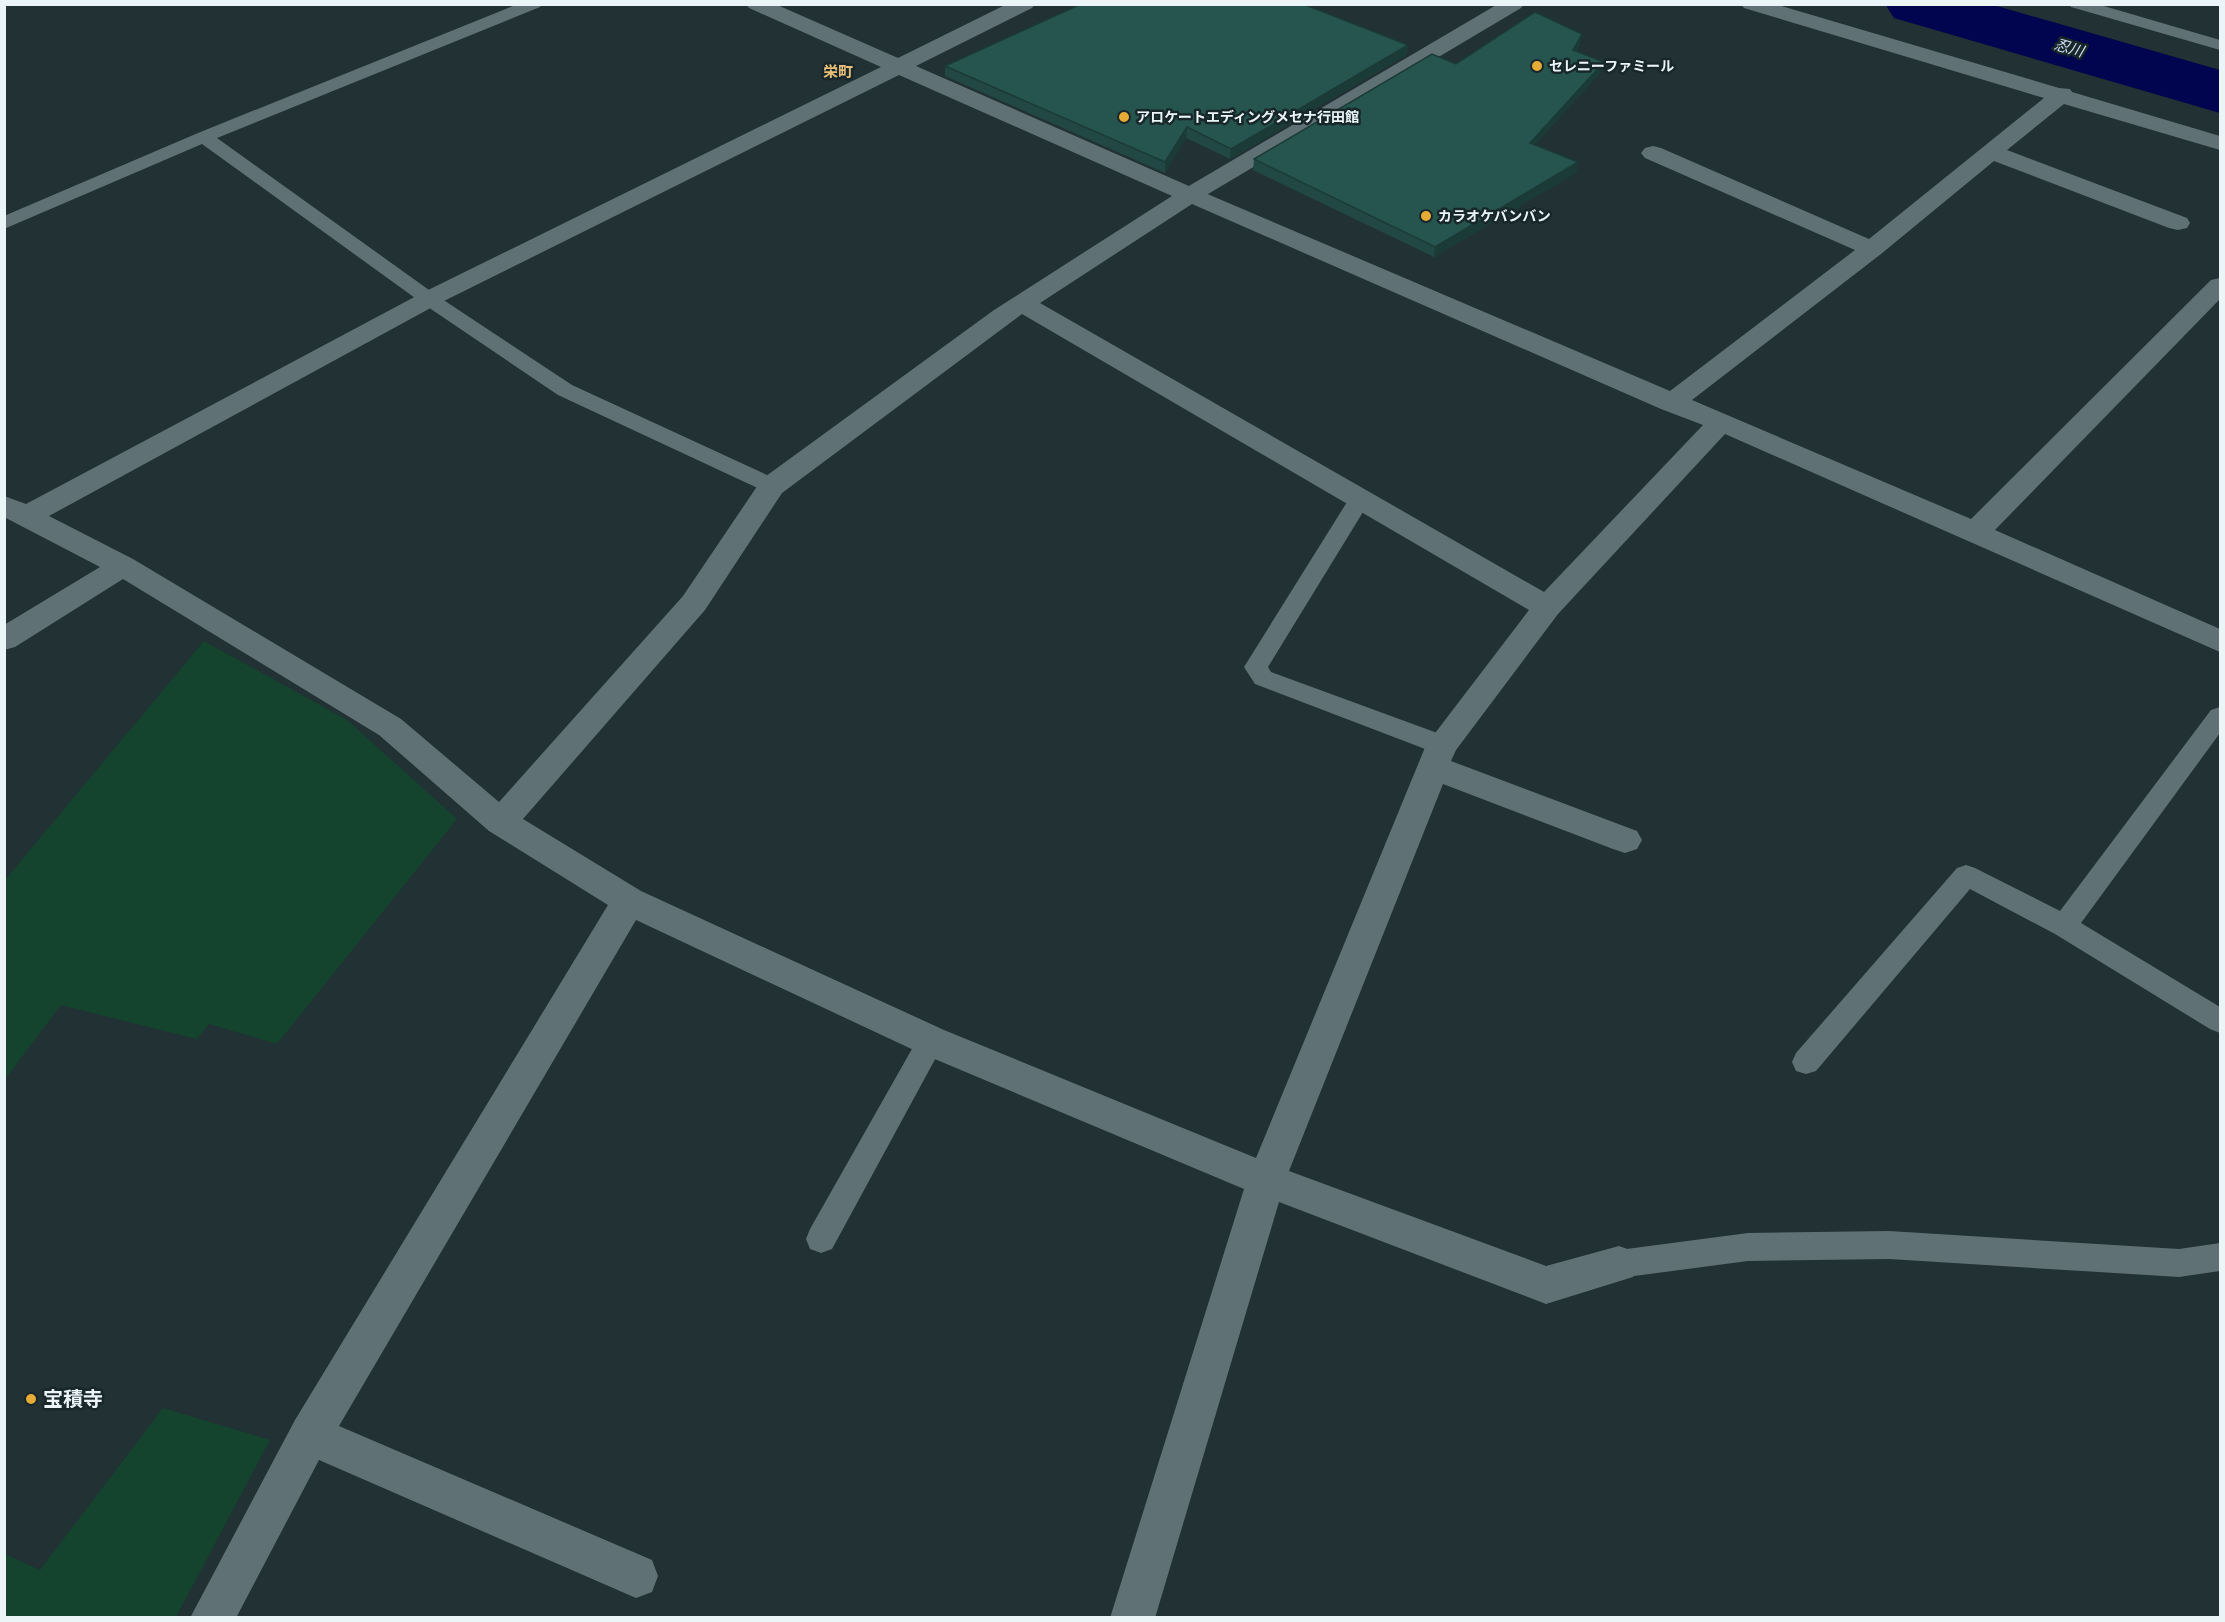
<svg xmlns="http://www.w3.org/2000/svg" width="2225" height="1622" viewBox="0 0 2225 1622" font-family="'Archivo Narrow','Noto Sans JP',sans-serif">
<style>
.green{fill:#14442e}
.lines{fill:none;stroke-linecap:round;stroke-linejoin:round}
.river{fill:#01044e;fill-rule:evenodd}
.service{fill:#607175;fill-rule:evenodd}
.minor{fill:#607175;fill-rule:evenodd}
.tertiary{fill:#607175;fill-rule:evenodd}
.wall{fill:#214844}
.shaded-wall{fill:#1b3b37}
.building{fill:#26544f;stroke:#1b3b37;stroke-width:1.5}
.poi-dot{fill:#e7ac36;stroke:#18272a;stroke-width:2}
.labels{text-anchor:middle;stroke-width:5;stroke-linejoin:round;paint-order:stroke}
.far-poi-label{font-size:14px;font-weight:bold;fill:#ebf5f7;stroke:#18272a;text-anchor:start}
.far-water-label{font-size:15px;font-style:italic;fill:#d4dff4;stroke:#18272a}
.far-neighbourhood-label{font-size:15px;font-weight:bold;fill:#e9c07a;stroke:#18272a}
.near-poi-label{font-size:20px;font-weight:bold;fill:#ebf5f7;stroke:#18272a;text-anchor:start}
</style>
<rect width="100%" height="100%" fill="#213134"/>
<!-- green -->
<path class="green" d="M204,641L347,720L457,819L277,1044L209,1024L197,1039L61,1005L5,1079V880Z
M163,1408L270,1440L176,1617H5V1554L40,1570Z"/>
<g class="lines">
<!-- river -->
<path class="river" d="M1885,4H1990L2220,70V113L1894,18Z"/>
<!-- service -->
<path class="service" d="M518,4H542L540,7L217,138L436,295L572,385L780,481L783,486L780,491L772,493L764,491L558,395L422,303L202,144L4,229V216L198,133Z
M2069,4H2097L2220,40V50L2071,7Z
M1360,492L1368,494L1371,499L1268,667L1271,672L1451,738L1454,745L1451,752L1442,754L1433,752L1255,684L1244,667L1352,494Z
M2220,707V733L2081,923L2220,1007V1033L2210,1029L2055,934L1970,889L1816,1071L1806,1074L1796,1071L1792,1062L1796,1053L1957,868L1966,865L1975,868L2060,911L2211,710Z
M931,1029L941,1033L945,1041L832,1249L821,1253L810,1249L806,1239L810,1229L921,1033Z
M1889,1231L2179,1249L2220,1243V1271L2179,1277L1889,1259L1748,1261L1619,1278L1608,1274L1604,1264L1608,1254L1619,1250L1748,1233Z"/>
<!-- minor -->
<path class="minor" d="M746,4H775L898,58L1007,4H1035L1032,8L916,66L1198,190L1670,391L1855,250L1645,158L1641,153L1645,148L1653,146L1661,148L1869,239L2044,98L1744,8L1741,4H1775L2059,88L2070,89L2072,92L2220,136V150L2064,104L2007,150L2187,218L2190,223L2187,228L2178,230L2169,228L1994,161L1881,254L1692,400L1971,519L2211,280L2220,278V299L1995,530L2220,629V652L1725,434L1558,614L1456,750L1451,761L1637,831L1642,840L1637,849L1625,853L1613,849L1443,784L1289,1171L1546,1266L1619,1246L1633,1251L1639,1264L1633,1277L1546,1304L1279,1202L1155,1618H1110L1244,1189L918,1052L636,920L339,1426L652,1560L658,1576L652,1592L636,1598L319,1460L236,1618H190L295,1420L608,905L489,831L379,735L123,579L15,647L4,650V625L100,567L4,517V496L26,504L420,294L881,67L749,8ZM899,75L1172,196L994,310L762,479L683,596L499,802L401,719L133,559L49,516L438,304ZM1192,204L1661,409L1703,425L1544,592L1040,303ZM1022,314L1529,610L1426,745L1256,1158L944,1030L641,891L523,819L705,610L782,493Z"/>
<!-- tertiary -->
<path class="tertiary" d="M1498,4H1524L1521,8L1198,200L1190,202L1182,200L1178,195L1182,190Z"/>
</g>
<!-- wall -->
<path class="wall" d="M1580,44L1576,52L1601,72L1535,145L1578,162L1576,173L1434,257L1253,170L1254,159L1456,64Z
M1408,45L1406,55L1230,159L1186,138L1165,173L945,76V66Z"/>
<!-- shaded-wall -->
<path class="shaded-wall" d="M1582,34L1580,44L1571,61L1573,50Z
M1408,45L1406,55L1230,159L1231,149Z
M1604,62L1601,72L1528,153L1530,143Z
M1187,127L1186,138L1165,173V162Z
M1578,162L1576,173L1434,257L1435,247Z"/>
<!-- building -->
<path class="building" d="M1081,4H1303L1408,45L1231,149L1187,127L1165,162L945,66Z
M1535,12L1582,34L1573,50L1604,62L1530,143L1578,162L1435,247L1254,159L1432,54L1456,64Z"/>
<!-- markers -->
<g class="poi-dot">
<circle cx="1537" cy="66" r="6"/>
<circle cx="1124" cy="117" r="6"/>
<circle cx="1426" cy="216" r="6"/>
<circle cx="31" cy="1399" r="6"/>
</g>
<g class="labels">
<!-- far-poi labels -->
<g class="far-poi-label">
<text x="1549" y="71">セレニーファミール</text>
<text x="1136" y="122">アロケートエディングメセナ行田館</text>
<text x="1438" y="221">カラオケバンバン</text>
</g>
<!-- far-water labels -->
<g class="far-water-label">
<text transform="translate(2069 48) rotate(16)" y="5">忍川</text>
</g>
<!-- far-neighbourhood labels -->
<g class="far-neighbourhood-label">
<text x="838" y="77">栄町</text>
</g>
<!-- near-poi labels -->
<g class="near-poi-label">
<text x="43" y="1406">宝積寺</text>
</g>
</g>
<!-- border -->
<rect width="2225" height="1622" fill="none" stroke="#ebf5f7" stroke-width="12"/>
</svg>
